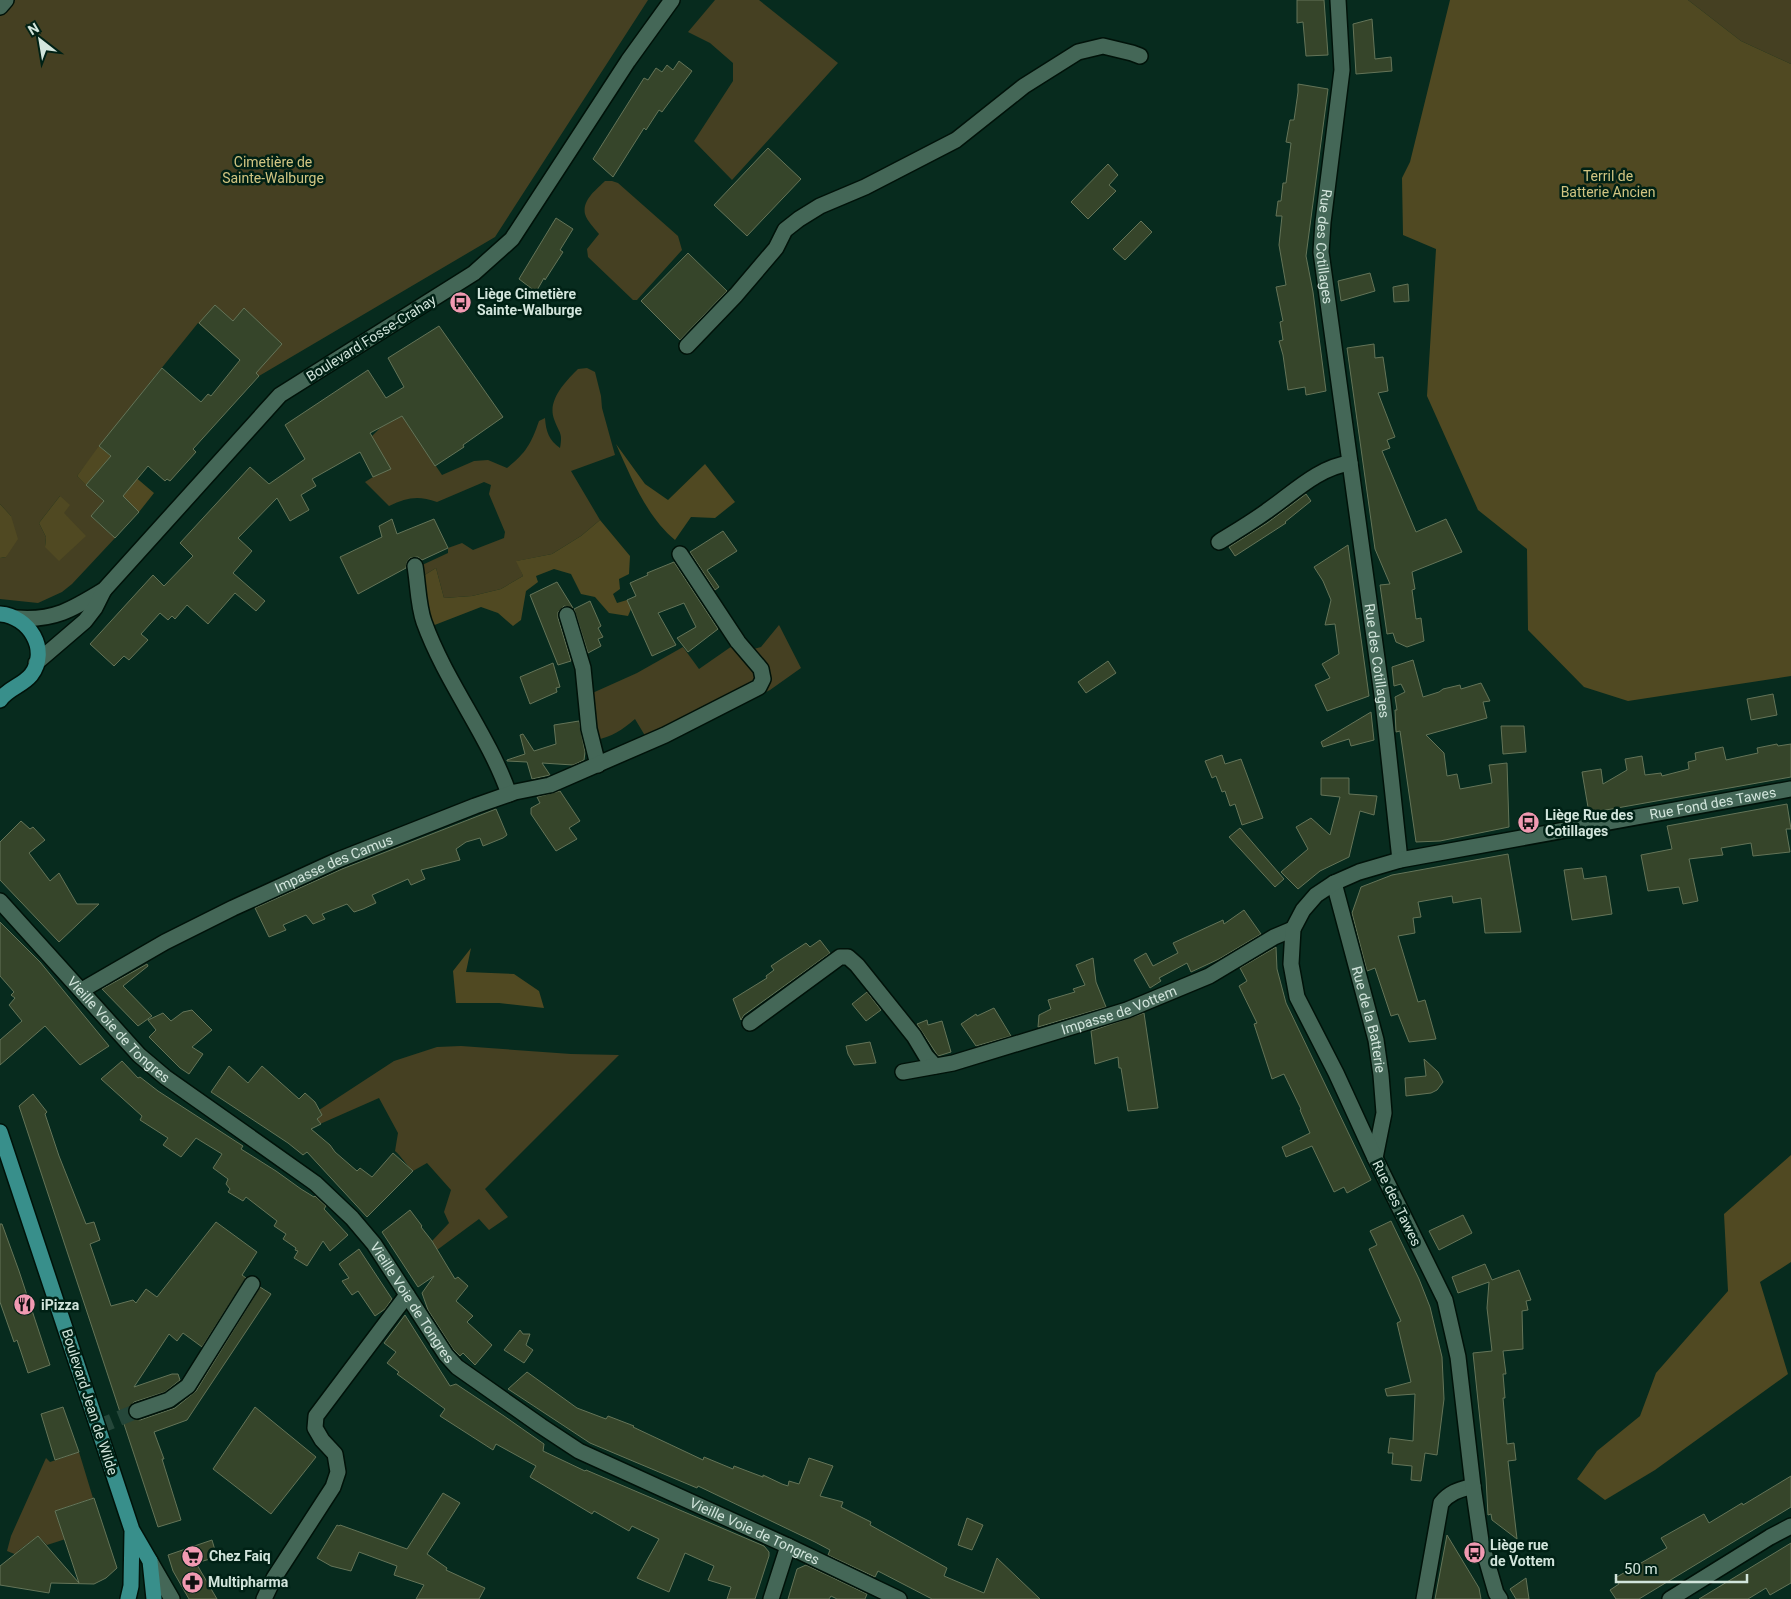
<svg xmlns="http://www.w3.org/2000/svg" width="1791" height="1599" viewBox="0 0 1791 1599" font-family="Roboto,sans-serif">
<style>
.green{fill:#454022;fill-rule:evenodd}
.forest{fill:#504922}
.building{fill:#36452a;stroke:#647458}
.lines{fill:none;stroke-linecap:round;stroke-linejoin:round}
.minor-tunnel{stroke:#25473a;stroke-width:15;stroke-dasharray:15 8;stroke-linecap:butt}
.minor-casing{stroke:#001209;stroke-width:18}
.major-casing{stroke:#001209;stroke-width:18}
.minor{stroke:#446757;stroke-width:15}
.major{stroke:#388f8b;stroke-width:15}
.labels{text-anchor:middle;stroke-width:5;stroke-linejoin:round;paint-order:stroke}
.park-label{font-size:14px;fill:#d1c582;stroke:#002115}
.street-label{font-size:14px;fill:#d2e5dc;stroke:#002115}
.poi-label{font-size:14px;font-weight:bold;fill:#d2e5dc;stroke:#002115;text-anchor:start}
</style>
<rect width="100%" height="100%" fill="#072b1e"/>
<!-- green -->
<path class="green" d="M7,0H648L495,237L259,376L198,323L156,375L77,476L109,507L98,508L91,516L115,538L72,584L62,592L38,603L0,599V558L6,557L11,516L0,504V9ZM60,496L64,513L45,547L46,537L39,523Z
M715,0H759L838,63L732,180L694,141L733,81V63L710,43L688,32Z
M1688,0H1791V64L1741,41Z
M605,181H612L618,183L678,236L682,250L637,300H633L588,257L587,249L599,234C595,229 587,221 585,214C582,200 596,190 605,181Z
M587,368L595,372L601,396L602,408L615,455L571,471L600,520L581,536L552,554L517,561L523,576L501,589L472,596L444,598L436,568L423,576L420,566L448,553V548L462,543L473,550L504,538L505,532L489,494L491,485L484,482L437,502C417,495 407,498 389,506L365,482L373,477L372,436L381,427L402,416L442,475L474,461L488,460L507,468C526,453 531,444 539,421L545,418C546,432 549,440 560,448C563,431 559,434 554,419C547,400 566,381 578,369Z
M779,625L801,668L770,690L756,697L762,691L750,650L761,647Z
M735,644L755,673L754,681L750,686L647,739L635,719C622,730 612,737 595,740L588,695L637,673L683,647L699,669Z
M461,1046L571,1054L619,1055L485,1189L508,1217L489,1230L479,1219L437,1250L432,1241L449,1223L444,1212L451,1190L427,1163L413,1171C406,1165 402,1157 395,1151L398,1133L379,1098L320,1124L317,1119L322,1115L319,1110L394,1061L437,1047Z
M79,1452L93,1498L55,1511L60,1525L75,1536L47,1545L38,1536L18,1551L17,1555L7,1551L11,1536L46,1458L50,1462Z"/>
<!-- forest -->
<path class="forest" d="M1450,0H1688L1741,41L1791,64V676L1628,701L1584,687L1528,630L1527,549L1478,510L1427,396L1436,249L1403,235L1402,178L1410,162Z
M616,444L645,484L668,500L705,464L735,502L715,518L691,517L675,540C646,516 631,477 616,444Z
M99,446L154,493L139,512L121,494L109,507L92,490L112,465L107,461L86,485L77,476Z
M60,496L70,505L64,513L86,536L59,561L45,547L46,537L39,523Z
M0,504L11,516L18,539L6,557L0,558Z
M600,520L630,556L629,574L619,579L620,589L613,594L617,603L627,600L631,609L628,616L609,613L595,597L581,594L571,574L554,569L536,576L538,582L526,591L521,620L513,626L498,613L481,607L432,626L425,610L423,576L436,568L444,598L472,596L501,589L523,576L516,561L552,554L581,536Z
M471,948L466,972L514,974L539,991L544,1008L499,1003H456L453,971Z
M1791,1155V1262L1760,1282L1788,1374L1655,1470L1605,1500L1577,1479L1597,1451L1640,1416L1656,1373L1728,1291L1724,1214Z"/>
<!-- building -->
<path class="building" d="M1297,0H1324L1328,55L1306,56L1303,22L1297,23Z
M1372,19L1375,59L1391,57L1392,71L1356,74L1353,24Z
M679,61L692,71L662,112L659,110L646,130L644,128L613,177L593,159L644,78L648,80L656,68L662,72L667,65L673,70Z
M1298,84L1328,89L1306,256L1313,292L1326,391L1306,395L1305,387L1288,390L1283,355L1279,341L1283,340L1280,322L1283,321L1276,287L1286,285L1279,245L1282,216H1276L1278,201H1281L1283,183H1286L1291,143L1286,142L1290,120H1294L1298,92Z
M768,148L801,179L747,236L714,205Z
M1108,164L1118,175L1109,185L1116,191L1088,219L1071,202Z
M556,218L573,229L560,250L563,252L545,280L544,278L536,292L519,279Z
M1141,221L1152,232L1125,260L1113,249Z
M688,253L727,291L680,340L641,301Z
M1370,273L1375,291L1341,301L1338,281Z
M1408,284L1409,301L1394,302L1393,287Z
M215,305L233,321L244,308L282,344L256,373L259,376L193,449L196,452L170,481L167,479L165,481L148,466L123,496L139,512L115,538L91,516L104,501L86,485L111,456L99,446L162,368L201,402L208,394L211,396L240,360L199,323Z
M439,326L503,417L463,445L464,447L435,466L402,416L370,433L391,469L373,477L360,452L312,479L316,486L301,495L309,510L290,521L277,498L238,538L252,551L233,573L265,601L256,611L235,593L208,624L187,605L175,619L172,616L168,620L160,613L141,634L148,640L129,660L124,656L114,666L90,644L153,575L164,586L193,556L180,543L250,467L269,484L305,459L285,425L368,370L386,398L404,387L388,358Z
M1374,344L1375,358L1383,357L1388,391L1378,393L1395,437L1387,440L1390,448L1382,451L1416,532L1446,519L1462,552L1412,572L1415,589L1412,590L1416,619L1421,618L1424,641L1407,647L1396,642L1393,633L1387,634L1380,585L1390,584L1375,549L1347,348Z
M1306,494L1311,501L1285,522L1286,523L1235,556L1229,547L1267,523Z
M392,519L397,534L434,519L448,548L422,560L418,557L410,558L407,562L406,568L358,594L340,557L382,537L379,526Z
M723,531L737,551L707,570L719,587L715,590L690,552Z
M1348,545L1369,696L1327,711L1315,685L1330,678L1322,664L1339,654L1335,624L1325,625L1331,600L1323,581L1314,567Z
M674,562L718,629L688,652L677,638L696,627L684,603L658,613L676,645L652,656L627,600L636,596L630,583L648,575L647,573Z
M557,582L573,608L564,606L558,612V618L571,661L558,665L530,595Z
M590,601L601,626L598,628L603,637L598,639L601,646L588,653L574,609Z
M1413,660L1423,697L1439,692L1443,689L1460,685L1461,689L1481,683L1490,701L1483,702L1487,718L1426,735L1444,753L1447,776L1457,774L1460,789L1492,783L1489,765L1507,763L1509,827L1440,841L1416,842L1400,731L1396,732L1395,710H1397L1395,697L1405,692L1401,684L1394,686L1392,667Z
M1108,661L1116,673L1086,693L1078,682Z
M553,663L560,687L556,688L557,692L530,704L520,677Z
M1773,694L1777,715L1751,720L1747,699Z
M1371,712L1374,740L1351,746L1349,739L1323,747L1321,742Z
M579,721L585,752L584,760L573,765L542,763L550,775L532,779L527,762L507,761V760L525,754L520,735L523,734L534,751L556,744L554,725Z
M1501,726H1524L1526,752L1503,754Z
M1777,744L1778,746L1791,744V777L1589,813L1582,772L1601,769L1603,784L1627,770L1625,759L1642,756L1645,775L1661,773L1662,776L1689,769L1688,762L1696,760L1695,753L1723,747L1726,760L1758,753L1757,748Z
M1222,755L1225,764L1241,759L1263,818L1242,825L1235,804L1230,806L1225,791L1222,792L1216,776L1212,778L1205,761Z
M1321,778H1349V794L1377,796L1374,815L1360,811L1349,857L1320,871L1298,889L1281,872L1308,849L1296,827L1311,818L1330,835L1340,797L1321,795Z
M560,791L580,821L569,828L577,839L556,851L531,814V808L540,803L537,797Z
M1787,804L1791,829H1786L1790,852L1753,856L1751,843L1721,848L1723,855L1689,859L1698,901L1683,904L1679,887L1648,891L1641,855L1672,849L1667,826Z
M496,809L507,835L503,838L483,846L480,838L466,842L456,849L460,860L421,870L425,879L411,885L408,879L372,895L376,903L363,909L354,912L347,904L322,914L325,919L313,924L306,915L283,925L286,930L269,937L255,908L342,869Z
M21,821L30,829L33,827L45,840L29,853L50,881L59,873L77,904H99L59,942L0,880V842Z
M1240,828L1284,879L1275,887L1229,837Z
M1508,854L1521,932L1485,933L1481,898L1453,903L1452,896L1418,902L1421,917L1413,918L1415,933L1398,936L1418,1002L1425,1000L1436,1039L1409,1042L1398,1014L1391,1016L1375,968L1367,971L1352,913L1361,887L1392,875Z
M1582,868L1584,879L1606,876L1612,914L1572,920L1564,870Z
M1244,910L1261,934L1219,959L1191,972L1187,963L1159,978L1161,981L1150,988L1134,960L1146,953L1153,966L1178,953L1173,943L1223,920L1224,924Z
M0,922L40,962L109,1046L80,1065L45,1026L0,1065V1040L22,1021L9,1005L15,998L11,995L14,992L0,976Z
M820,940L830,953L744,1015L741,1020L733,999L767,978L766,976L774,970L771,966L783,958L806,943L810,947Z
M1276,947L1277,969L1286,1003L1371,1180L1347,1193L1344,1187L1334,1192L1312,1146L1286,1157L1282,1147L1310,1133L1300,1110L1301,1109L1284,1074L1272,1079L1254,1024L1257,1023L1239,986L1247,981L1240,968Z
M1093,958L1096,982L1106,1007L1038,1027L1039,1015L1051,1009L1048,1000L1075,992L1073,989L1085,985L1076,965Z
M147,964L148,966L123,986L152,1016L138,1026L102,989Z
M867,992L881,1010L866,1021L852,1004Z
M994,1008L1011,1036L976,1046L961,1024L976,1014L977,1016Z
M192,1010L212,1030L192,1047L203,1054L189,1074L180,1068L149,1037L156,1030L148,1020L163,1013L171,1021L183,1012Z
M1144,1013L1158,1108L1128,1111L1121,1068H1119L1118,1057L1095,1064L1091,1031Z
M927,1020L928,1025L942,1021L951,1052L938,1056L934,1050L917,1024Z
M870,1042L876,1063L854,1065L848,1054L846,1046Z
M1424,1059L1438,1072L1443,1082L1437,1090L1431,1093L1406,1096L1405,1078L1426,1076Z
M122,1061L138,1078L140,1077L158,1091L243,1146L241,1149L276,1171L301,1189L314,1197L315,1196L326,1206L324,1209L348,1235L330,1251L323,1241L307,1266L294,1258L298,1251L295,1250L296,1248L283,1239L286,1234L274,1226L277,1221L246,1197L243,1201L228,1192L230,1189L226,1184L228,1179L213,1168L222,1154L196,1138L181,1157L163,1145L168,1138L140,1120L142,1116L101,1079Z
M229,1066L248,1083L262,1066L299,1099L305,1093L315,1102L322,1115L317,1119L321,1124L311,1129L330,1145L335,1152L357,1171L360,1168L372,1177L393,1153L413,1171L367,1217L307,1152L303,1155L288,1143L211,1092Z
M33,1094L47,1112L45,1114L59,1156L86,1224L94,1222L100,1240L90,1244L111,1306L133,1300L136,1303L146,1289L157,1297L216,1222L257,1252L242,1275L246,1278L202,1347L183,1333L177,1341L169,1334L134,1387L172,1374H178L180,1380L165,1392L134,1402L128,1409V1414L131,1418L140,1420L175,1408L196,1391L260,1287L271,1294L187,1420L154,1432L164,1459H162L181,1520L158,1527L19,1106Z
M410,1210L422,1226L421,1227L432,1241L455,1279L458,1277L468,1286L456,1301L473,1316L467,1322L492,1345L475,1365L463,1353L460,1356L453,1349L428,1310L422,1293L434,1276L418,1287L382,1232Z
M1463,1215L1472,1233L1439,1250L1429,1231Z
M1391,1221L1419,1279L1430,1307L1442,1357L1444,1399L1437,1455L1425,1453L1421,1481L1411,1480L1412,1466L1392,1464L1393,1453H1388L1390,1438L1413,1441L1415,1394L1387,1396L1385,1389L1411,1382L1397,1323L1401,1321L1369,1249L1377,1245L1370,1231Z
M0,1224H2L19,1271L50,1365L28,1373L17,1340L14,1342L0,1302Z
M359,1249L392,1299L385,1309L375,1316L358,1291L352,1295L342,1281L349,1278L339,1264Z
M1485,1264L1492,1280L1519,1270L1531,1300L1526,1301L1528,1310L1522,1311L1523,1349L1503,1351L1506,1374H1503L1505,1398H1503L1507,1444L1514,1443L1516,1460L1508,1461L1517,1539L1492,1520L1491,1514L1488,1515L1486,1478L1473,1353L1492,1351L1487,1308L1489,1282L1458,1293L1452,1277Z
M405,1315L450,1386L456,1384L504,1416L544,1444L543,1451L585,1471L586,1470L764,1546L769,1552V1556L755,1599H727L731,1587L708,1580L714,1566L685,1553L669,1592L637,1578L659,1539L632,1526L629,1531L594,1511L592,1514L530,1477L536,1466L496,1444L493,1450L440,1416L445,1409L397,1374L399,1372L387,1363L396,1352L384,1343Z
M520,1330L523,1334H530L526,1345L533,1350L524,1363L504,1350Z
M527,1372L577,1408L606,1419L608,1416L634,1426L633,1427L703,1460L704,1457L733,1469L734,1466L763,1477V1475L782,1484L788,1486L789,1481L799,1484L809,1458L833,1466L820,1496L843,1502L841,1507L871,1522L870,1525L947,1568L944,1576L984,1593L997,1558L1040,1599H932L878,1571L875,1577L828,1555L830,1550L815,1542L698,1486L697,1488L590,1443L508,1389Z
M63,1407L79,1452L55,1460L41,1414Z
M255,1407L316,1457L271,1514L213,1469Z
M1791,1476V1507L1639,1599H1616L1610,1590L1619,1584L1615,1578L1667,1548L1661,1538L1704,1514L1709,1523L1742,1503L1743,1505Z
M443,1493L460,1503L427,1554L447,1568L446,1570L485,1588L479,1599H416L424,1585L394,1575L397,1566L359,1552L351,1571L331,1566L317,1558L337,1525L339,1526L340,1525L407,1549Z
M94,1498L117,1568L106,1578L94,1584L51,1583L49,1593L0,1585V1566L38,1536L79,1583L55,1511Z
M967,1518L983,1525L972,1550L958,1545Z
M1447,1535L1479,1588L1481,1599H1435Z
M212,1540L217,1557L196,1563L217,1599H189L173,1571L168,1555Z
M1791,1543V1583L1770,1595L1766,1588L1748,1599H1699Z
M806,1565L867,1594L865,1599H837L831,1596L829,1599H788L797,1569Z
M1526,1578L1529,1599H1516L1510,1589Z"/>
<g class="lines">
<!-- minor-tunnel -->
<path class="minor-tunnel" d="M98,1427L137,1411"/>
<defs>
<g id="minor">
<path id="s1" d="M1338,0L1342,70L1323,222L1321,252L1383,702L1400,860"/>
<path d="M0,7L6,0"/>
<path d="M687,346L736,295L776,248L785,230L799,219L820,206L865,187L956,140L1024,86L1078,52L1103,46L1132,53L1140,56"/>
<path d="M1219,542C1235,532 1252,522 1267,511C1293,493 1319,467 1350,463"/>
<path d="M415,566C418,584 418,605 424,622C446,683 488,734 509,794"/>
<path d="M567,615L583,668L589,729L598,765"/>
<path d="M17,618C54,621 73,609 104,590L280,395L474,273L512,239L628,61L672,0"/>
<path d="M36,663L85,621L95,608L104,590"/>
<path id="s2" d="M1334,883L1376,1040L1381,1075L1384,1113L1375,1158"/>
<path id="s3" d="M0,901L139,1055L165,1077L315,1183L352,1218L374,1244L446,1355L457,1367L541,1426L579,1451L788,1546L899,1599"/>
<path id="s4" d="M82,990L165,942L233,908L338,860L475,806L515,792L550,785L665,735L759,687L763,679L761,669L738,642L680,554"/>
<path d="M750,1023L840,957H848L857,965L914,1036L926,1056L935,1066"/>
<path id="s5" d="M903,1072L953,1063L1127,1010L1209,976L1274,937L1293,929"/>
<path d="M137,1411L169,1400L188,1386L252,1284"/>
<path d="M150,1561L172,1599"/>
<path d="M264,1599L274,1578L333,1487L338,1472L335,1454L322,1440L315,1428L316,1416L407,1295"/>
<path d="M771,1599L788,1546"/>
<path d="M1424,1599L1441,1503C1450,1492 1459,1490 1473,1486"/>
<path id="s6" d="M1500,1599L1496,1593L1481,1541L1473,1486L1458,1357L1445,1300L1375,1158L1336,1073L1297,997L1291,964L1293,929L1303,910L1316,895L1334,883L1359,872L1400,860L1791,789"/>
<path d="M1670,1599L1770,1537L1791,1526"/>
</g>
<path id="major" d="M0,614C29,616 50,650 31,675C22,686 8,688 0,700
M0,1132L132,1530L150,1561L154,1599
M128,1599L131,1586L132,1532"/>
</defs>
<!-- minor casing -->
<use href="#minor" class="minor-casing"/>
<!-- major casing -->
<use href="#major" class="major-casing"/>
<!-- minor -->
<use href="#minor" class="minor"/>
<!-- major -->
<use href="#major" class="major"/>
</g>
<!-- icons -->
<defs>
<symbol id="bus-disc" viewBox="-11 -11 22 22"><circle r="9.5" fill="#f19ab2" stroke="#002115"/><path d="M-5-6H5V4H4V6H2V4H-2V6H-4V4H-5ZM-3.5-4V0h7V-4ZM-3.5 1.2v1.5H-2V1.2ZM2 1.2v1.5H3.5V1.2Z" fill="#111"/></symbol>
<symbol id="restaurant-disc" viewBox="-11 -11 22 22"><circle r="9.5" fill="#f19ab2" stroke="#002115"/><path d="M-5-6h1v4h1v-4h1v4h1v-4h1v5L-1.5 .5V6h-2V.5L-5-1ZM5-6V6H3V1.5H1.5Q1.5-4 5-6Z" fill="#111"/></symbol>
<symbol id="supermarket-disc" viewBox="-11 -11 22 22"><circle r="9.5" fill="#f19ab2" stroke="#002115"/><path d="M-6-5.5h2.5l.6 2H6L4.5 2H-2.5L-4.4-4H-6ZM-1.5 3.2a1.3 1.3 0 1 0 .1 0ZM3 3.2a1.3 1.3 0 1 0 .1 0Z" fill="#111"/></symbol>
<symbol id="pharmacy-disc" viewBox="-11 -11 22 22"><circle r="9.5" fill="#f19ab2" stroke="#002115"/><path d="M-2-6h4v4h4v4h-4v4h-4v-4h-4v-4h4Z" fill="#111"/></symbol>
</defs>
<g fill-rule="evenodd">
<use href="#bus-disc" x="448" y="290" width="25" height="25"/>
<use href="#bus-disc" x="1516" y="810" width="25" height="25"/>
<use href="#restaurant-disc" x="12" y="1292" width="25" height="25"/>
<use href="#bus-disc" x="1462" y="1540" width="25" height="25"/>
<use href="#supermarket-disc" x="180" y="1544" width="25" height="25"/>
<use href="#pharmacy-disc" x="180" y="1570" width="25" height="25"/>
</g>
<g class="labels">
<!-- park labels -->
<g class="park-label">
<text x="273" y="167">Cimetière de<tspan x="273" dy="16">Sainte-Walburge</tspan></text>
<text x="1608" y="181">Terril de<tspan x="1608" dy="16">Batterie Ancien</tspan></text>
</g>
<!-- street labels -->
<g class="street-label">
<text dy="5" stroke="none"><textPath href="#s1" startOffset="248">Rue des Cotillages</textPath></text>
<text transform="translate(371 338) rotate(-32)" y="5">Boulevard Fosse-Crahay</text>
<text dy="5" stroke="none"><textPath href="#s1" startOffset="666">Rue des Cotillages</textPath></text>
<text dy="5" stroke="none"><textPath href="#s6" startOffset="1162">Rue Fond des Tawes</textPath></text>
<text dy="5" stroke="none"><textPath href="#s4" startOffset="282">Impasse des Camus</textPath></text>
<text dy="5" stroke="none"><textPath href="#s5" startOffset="225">Impasse de Vottem</textPath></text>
<text dy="5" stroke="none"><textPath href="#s2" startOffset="141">Rue de la Batterie</textPath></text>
<text dy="5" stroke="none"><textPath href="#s3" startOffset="175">Vieille Voie de Tongres</textPath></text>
<text transform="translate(1397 1203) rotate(64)" y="5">Rue des Tawes</text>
<text dy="5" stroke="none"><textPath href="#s3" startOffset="580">Vieille Voie de Tongres</textPath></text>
<text transform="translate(90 1402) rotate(72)" y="5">Boulevard Jean de Wilde</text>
<text dy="5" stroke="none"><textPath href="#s3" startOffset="1000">Vieille Voie de Tongres</textPath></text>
</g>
<!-- poi labels -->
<g class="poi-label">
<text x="477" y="299">Liège Cimetière<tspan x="477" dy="16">Sainte-Walburge</tspan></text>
<text x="1545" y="820">Liège Rue des<tspan x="1545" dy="16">Cotillages</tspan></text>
<text x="41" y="1310">iPizza</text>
<text x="1490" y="1550">Liège rue<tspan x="1490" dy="16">de Vottem</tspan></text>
<text x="209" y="1561">Chez Faiq</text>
<text x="208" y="1587">Multipharma</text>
</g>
</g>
<!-- north arrow -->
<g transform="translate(40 40) rotate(329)" stroke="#002115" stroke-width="4" paint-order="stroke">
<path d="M0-4L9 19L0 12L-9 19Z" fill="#d2e5dc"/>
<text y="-8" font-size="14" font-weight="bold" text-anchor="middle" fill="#d2e5dc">N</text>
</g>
<!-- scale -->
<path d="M1616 1574v8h131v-8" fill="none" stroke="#d2e5dc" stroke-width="2.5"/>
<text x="1624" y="1574" font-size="15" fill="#d2e5dc" stroke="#002115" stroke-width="4" paint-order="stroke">50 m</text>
</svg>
